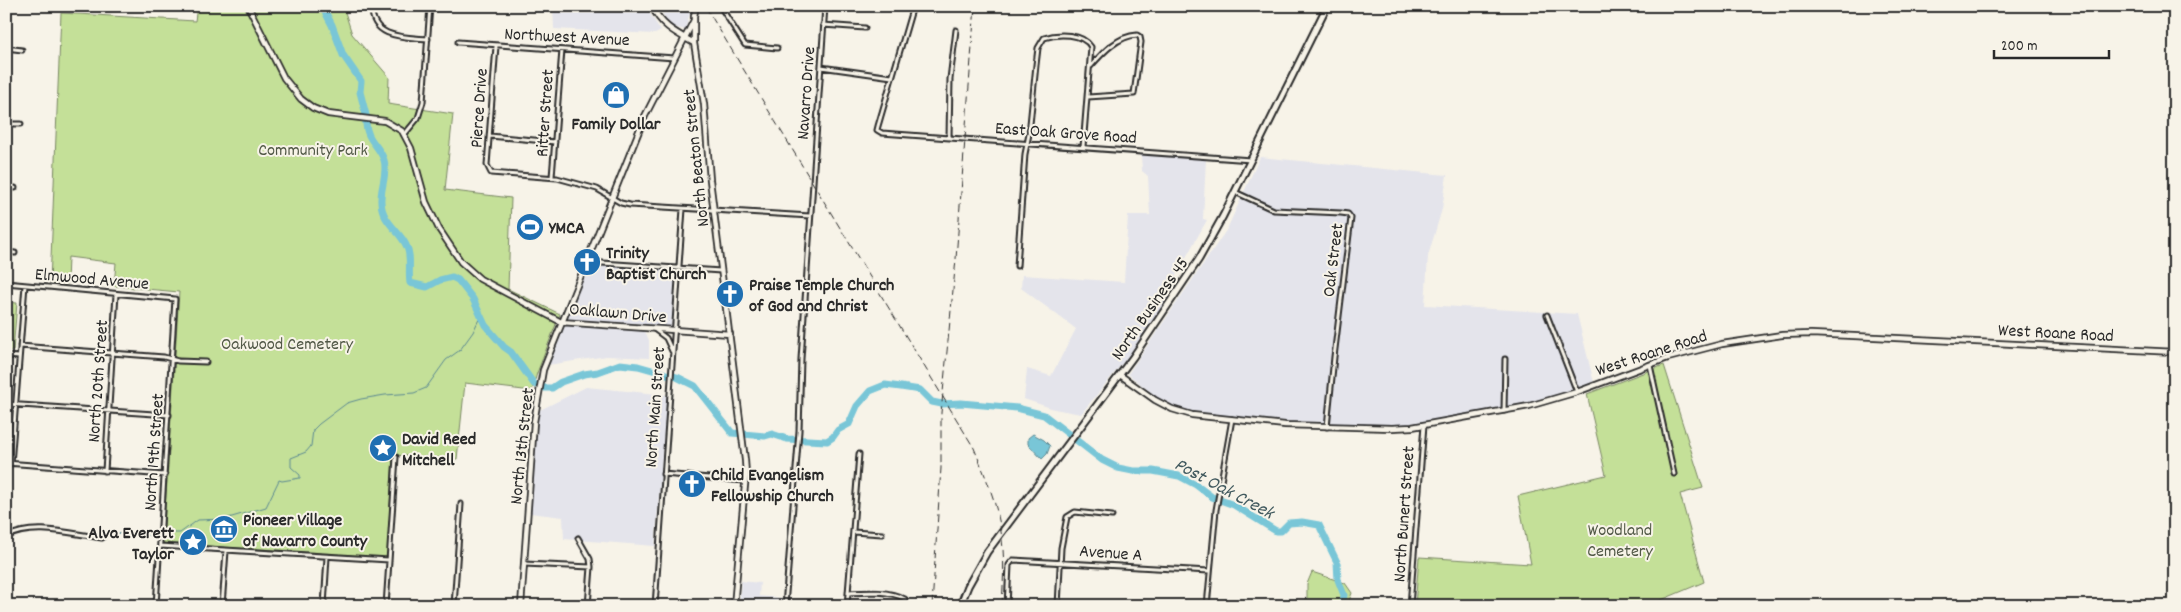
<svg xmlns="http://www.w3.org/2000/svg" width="2181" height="612" viewBox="0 0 2181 612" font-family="Dekko,sans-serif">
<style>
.built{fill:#e4e4eb}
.green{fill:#c4e098;stroke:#788662}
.water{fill:#79c6d7;stroke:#5a8892}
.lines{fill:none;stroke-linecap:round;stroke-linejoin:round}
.stream{stroke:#5a8892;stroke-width:1}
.river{stroke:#79c6d7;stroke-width:7}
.street-casing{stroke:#2b2b2b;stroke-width:7}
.secondary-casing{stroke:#2b2b2b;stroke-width:8}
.primary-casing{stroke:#2b2b2b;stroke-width:9}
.street{stroke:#f7f3e8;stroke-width:3}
.secondary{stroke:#f7f3e8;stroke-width:4.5}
.primary{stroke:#f7f3e8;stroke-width:5}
.rail{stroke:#2b2b2b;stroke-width:1;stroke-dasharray:8 4;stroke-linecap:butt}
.labels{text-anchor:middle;stroke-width:4;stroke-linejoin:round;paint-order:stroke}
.street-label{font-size:18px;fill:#2b2b2b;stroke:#f7f3e8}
.poi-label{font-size:18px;font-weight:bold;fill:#2b2b2b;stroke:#f7f3e8;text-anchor:start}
.park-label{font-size:18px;fill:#515846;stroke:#f7f3e8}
.water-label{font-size:19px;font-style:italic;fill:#425a5f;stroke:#f7f3e8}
</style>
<rect width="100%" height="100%" fill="#f7f3e8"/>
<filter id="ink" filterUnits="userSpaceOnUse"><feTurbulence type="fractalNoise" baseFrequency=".02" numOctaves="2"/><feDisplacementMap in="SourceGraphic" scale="10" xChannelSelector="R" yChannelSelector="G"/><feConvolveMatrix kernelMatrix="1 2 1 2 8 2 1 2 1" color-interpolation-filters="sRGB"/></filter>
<g filter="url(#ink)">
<!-- built -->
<path class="built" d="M553,6L647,9L661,31L655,34L554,29Z
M658,6H692L685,30L674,27L668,23Z
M1141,154L1206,159L1203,219L1207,220L1171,284L1176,287L1131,353L1081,414L1054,409L1024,399L1027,369L1051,376L1076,329L1021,288L1022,275L1124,282L1128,215H1150L1148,176L1142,171Z
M1260,157L1447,175L1442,209L1428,256L1425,305L1577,314L1594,383L1546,399L1508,408L1399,425L1312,424L1263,420L1186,411L1160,400L1128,374L1227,229Z
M590,264L676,271L671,326L565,319Z
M563,323L644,329L649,340V358L607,356L548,365Z
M586,387L667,395L655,546L564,539L563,517L530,513L538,411Z
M741,581L760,583L759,596L781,598L780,606H739Z"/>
<!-- green -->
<path class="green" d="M197,6H343L352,34L389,77L388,104L453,114L445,190L511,198L508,289L560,314L537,373L532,391L465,383L457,459L393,455L387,558L163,543L179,292L114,286L116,263L68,257L67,284L50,283L61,13L195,21Z
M6,302L17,303L13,351L6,350Z
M1664,365L1703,488L1680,494L1704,582L1647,606H1415L1419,557L1531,564L1518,496L1606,475L1587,394Z
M1312,572L1345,583L1352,593L1347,606H1297L1307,598V584Z"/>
<!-- water -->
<path class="water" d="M1033,434L1044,440L1050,446L1047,454L1042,459L1028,444V438Z"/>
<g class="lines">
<!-- stream -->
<path class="stream" d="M114,533L156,536
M167,533H180L198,520L225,519L266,507L279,480L282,481L300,478V475L291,467V458L306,452L311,446L313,430L319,424L347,403L361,399L385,395L414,393L426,388L446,360L460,350L473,332L481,315"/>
<!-- river -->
<path class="river" d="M322,6L332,25L343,55L361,81L360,92L366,115
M366,122C366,140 379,145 384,160C388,173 380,189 381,202C382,222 399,230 406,245C412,255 408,271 410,283L427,287L440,280L452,277L458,280L473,299L485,325L504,347L511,352L534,384L545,388H552L561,382L584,374L598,372L620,364L638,366L677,377L695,386L732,433L765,436L772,434L787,439L827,441L833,437L838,430L849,424L857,406L870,391L885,385L901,387L920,390L932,402L942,404L961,403L1017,408L1044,415L1102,460L1118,468L1133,471H1153L1179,476L1196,485L1212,497L1234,505L1276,531H1281L1289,523L1302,522L1319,525L1337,562L1338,580L1344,595L1342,606"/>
<defs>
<path id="street" d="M372,6C370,39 406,37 428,39
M720,6L745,45L777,48
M913,6L878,126L877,130L882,133L1251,160
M823,25L865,28
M458,42L674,58
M496,46L487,165L491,173L557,178L597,189L621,203L630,205L810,216
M6,48L22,50
M821,67L892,77
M1088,97L1134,94L1141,42L1140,37L1137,35C1118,36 1103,52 1091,66
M6,124H21
M404,135L418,118L423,102L430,6
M490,136L555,142
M949,138L950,79L956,30
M552,177L562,50
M6,188H15
M1235,192L1274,210L1341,213L1348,214L1351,218L1334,357L1327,427
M6,252L15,253
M587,262L721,271
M1017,266L1025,154L1029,134L1036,65L1038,48L1044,38C1058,33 1083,33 1091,47L1083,147
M6,283L175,299L156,606
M1547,315L1577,392
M654,329L666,338L672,351
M20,346L164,357L178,361L206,362
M6,356L19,357
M1650,365L1674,474
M6,404L169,415
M1504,411L1505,359
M6,463L165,475
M11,464L25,285
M105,471L116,294
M663,474L745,481
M853,532L882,534
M6,537C34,522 72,534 102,538
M578,538L590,559L591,567L588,606
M160,546L389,560
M524,564L591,567
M848,593C866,592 888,590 905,599V606
M222,606L226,551
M324,606L327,557
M386,606L396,457
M454,606L461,504
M655,606L683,209
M785,606L799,431L801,359L825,6
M847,606L859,454
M1007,606L1009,565L1013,560L1209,571
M1058,606L1061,548L1067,517L1075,512L1112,516
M1207,606L1216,510L1232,419
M1410,606L1424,425"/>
<path id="secondary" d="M248,6L284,78L301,99L313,108L328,114L385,121L402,131L411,148L426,202L439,229L461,262L480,279L561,322L730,334
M652,6C661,26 676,33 694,43
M696,6L694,16V43L704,104L710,180L745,460L746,474L734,606
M1120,375L1155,400L1172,409L1192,415L1285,425L1392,428L1412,427L1529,406L1577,392L1668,358L1722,344L1782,335L1811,334L1875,337L2175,352
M521,606L534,422L543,370L645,116L694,20"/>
<path id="primary" d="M960,606L968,586L987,552L1133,357L1199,259L1223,216L1327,6"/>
</defs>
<!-- street casing -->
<use href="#street" class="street-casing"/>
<!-- secondary casing -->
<use href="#secondary" class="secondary-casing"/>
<!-- primary casing -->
<use href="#primary" class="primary-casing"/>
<!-- street -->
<use href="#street" class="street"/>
<!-- secondary -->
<use href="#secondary" class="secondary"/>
<!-- primary -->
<use href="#primary" class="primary"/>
<!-- rail -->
<path class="rail" d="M705,6L974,448C986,478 999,507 1002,540C1005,561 1003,584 1002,606
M932,606L941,468V413L956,259L975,6"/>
</g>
</g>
<!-- icons -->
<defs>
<symbol id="shop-disc" viewBox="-11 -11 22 22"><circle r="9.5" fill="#1f6fb2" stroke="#f7f3e8"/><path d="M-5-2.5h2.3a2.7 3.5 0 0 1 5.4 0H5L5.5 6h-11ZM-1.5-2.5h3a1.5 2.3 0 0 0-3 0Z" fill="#fff"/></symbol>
<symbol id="stadium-disc" viewBox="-11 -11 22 22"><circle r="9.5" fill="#1f6fb2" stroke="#f7f3e8"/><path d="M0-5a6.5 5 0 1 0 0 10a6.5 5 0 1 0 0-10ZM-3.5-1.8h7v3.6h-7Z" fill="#fff"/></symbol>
<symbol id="church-disc" viewBox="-11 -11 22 22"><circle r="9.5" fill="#1f6fb2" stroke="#f7f3e8"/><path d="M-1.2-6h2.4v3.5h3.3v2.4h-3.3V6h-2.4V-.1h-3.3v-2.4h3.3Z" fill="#fff"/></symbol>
<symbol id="sight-disc" viewBox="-11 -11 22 22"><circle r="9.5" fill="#1f6fb2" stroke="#f7f3e8"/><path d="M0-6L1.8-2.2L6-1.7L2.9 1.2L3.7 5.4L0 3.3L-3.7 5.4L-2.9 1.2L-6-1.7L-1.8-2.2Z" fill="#fff"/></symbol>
<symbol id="museum-disc" viewBox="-11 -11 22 22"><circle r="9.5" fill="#1f6fb2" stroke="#f7f3e8"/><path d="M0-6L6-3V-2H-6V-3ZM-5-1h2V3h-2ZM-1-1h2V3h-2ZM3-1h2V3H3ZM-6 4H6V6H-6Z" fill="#fff"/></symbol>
</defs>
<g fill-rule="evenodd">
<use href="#shop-disc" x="600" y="79" width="32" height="32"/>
<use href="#stadium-disc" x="514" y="211" width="32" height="32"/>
<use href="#church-disc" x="571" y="246" width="32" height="32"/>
<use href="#church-disc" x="714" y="278" width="32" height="32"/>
<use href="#sight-disc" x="367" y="432" width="32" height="32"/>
<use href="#church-disc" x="676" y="468" width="32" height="32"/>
<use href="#museum-disc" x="208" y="513" width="32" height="32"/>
<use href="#sight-disc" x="177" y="526" width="32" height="32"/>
</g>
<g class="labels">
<!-- street labels -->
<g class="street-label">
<text transform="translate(567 36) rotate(3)" y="6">Northwest Avenue</text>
<text transform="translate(805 93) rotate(-86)" y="6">Navarro Drive</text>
<text transform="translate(478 108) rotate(-86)" y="6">Pierce Drive</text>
<text transform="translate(544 113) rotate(-86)" y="6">Ritter Street</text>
<text transform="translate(1066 132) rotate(4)" y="6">East Oak Grove Road</text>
<text transform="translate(695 158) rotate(-96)" y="6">North Beaton Street</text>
<text transform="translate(1332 260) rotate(-83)" y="6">Oak Street</text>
<text transform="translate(92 278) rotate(5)" y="6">Elmwood Avenue</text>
<text transform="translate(1149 308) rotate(-55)" y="6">North Business 45</text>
<text transform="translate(618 312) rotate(5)" y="6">Oaklawn Drive</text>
<text transform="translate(2056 332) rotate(3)" y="6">West Roane Road</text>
<text transform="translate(1651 352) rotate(-18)" y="6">West Roane Road</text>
<text transform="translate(97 381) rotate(-86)" y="6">North 20th Street</text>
<text transform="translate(654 407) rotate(-86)" y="6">North Main Street</text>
<text transform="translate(521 446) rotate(-84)" y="6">North 13th Street</text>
<text transform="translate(153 452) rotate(-86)" y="6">North 19th Street</text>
<text transform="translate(1403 514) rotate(-86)" y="6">North Bunert Street</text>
<text transform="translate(1111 552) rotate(4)" y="6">Avenue A</text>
</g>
<!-- poi labels -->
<g class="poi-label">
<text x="616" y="129" text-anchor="middle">Family Dollar</text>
<text x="549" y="233">YMCA</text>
<text x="606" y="258">Trinity<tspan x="606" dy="21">Baptist Church</tspan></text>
<text x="749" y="290">Praise Temple Church<tspan x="749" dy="21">of God and Christ</tspan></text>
<text x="402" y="444">David Reed<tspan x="402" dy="21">Mitchell</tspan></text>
<text x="711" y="480">Child Evangelism<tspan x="711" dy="21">Fellowship Church</tspan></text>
<text x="243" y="525">Pioneer Village<tspan x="243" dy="21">of Navarro County</tspan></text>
<text x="174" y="538" text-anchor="end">Alva Everett<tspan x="174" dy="21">Taylor</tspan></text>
</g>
<!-- park labels -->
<g class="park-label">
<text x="313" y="155">Community Park</text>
<text x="287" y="349">Oakwood Cemetery</text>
<text x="1620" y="535">Woodland<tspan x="1620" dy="21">Cemetery</tspan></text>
</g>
<!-- water labels -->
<g class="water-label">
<text transform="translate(1225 487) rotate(28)" y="7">Post Oak Creek</text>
</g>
</g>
<!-- margin -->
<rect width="2181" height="612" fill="none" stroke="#f7f3e8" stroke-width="25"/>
<rect x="12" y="12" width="2156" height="587" fill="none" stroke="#2b2b2b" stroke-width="2" filter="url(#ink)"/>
<!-- scale -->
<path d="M1994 50v8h115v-8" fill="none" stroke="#2b2b2b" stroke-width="2.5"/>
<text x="2001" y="50" font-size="15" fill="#2b2b2b" stroke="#f7f3e8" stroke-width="4" paint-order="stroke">200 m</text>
</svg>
